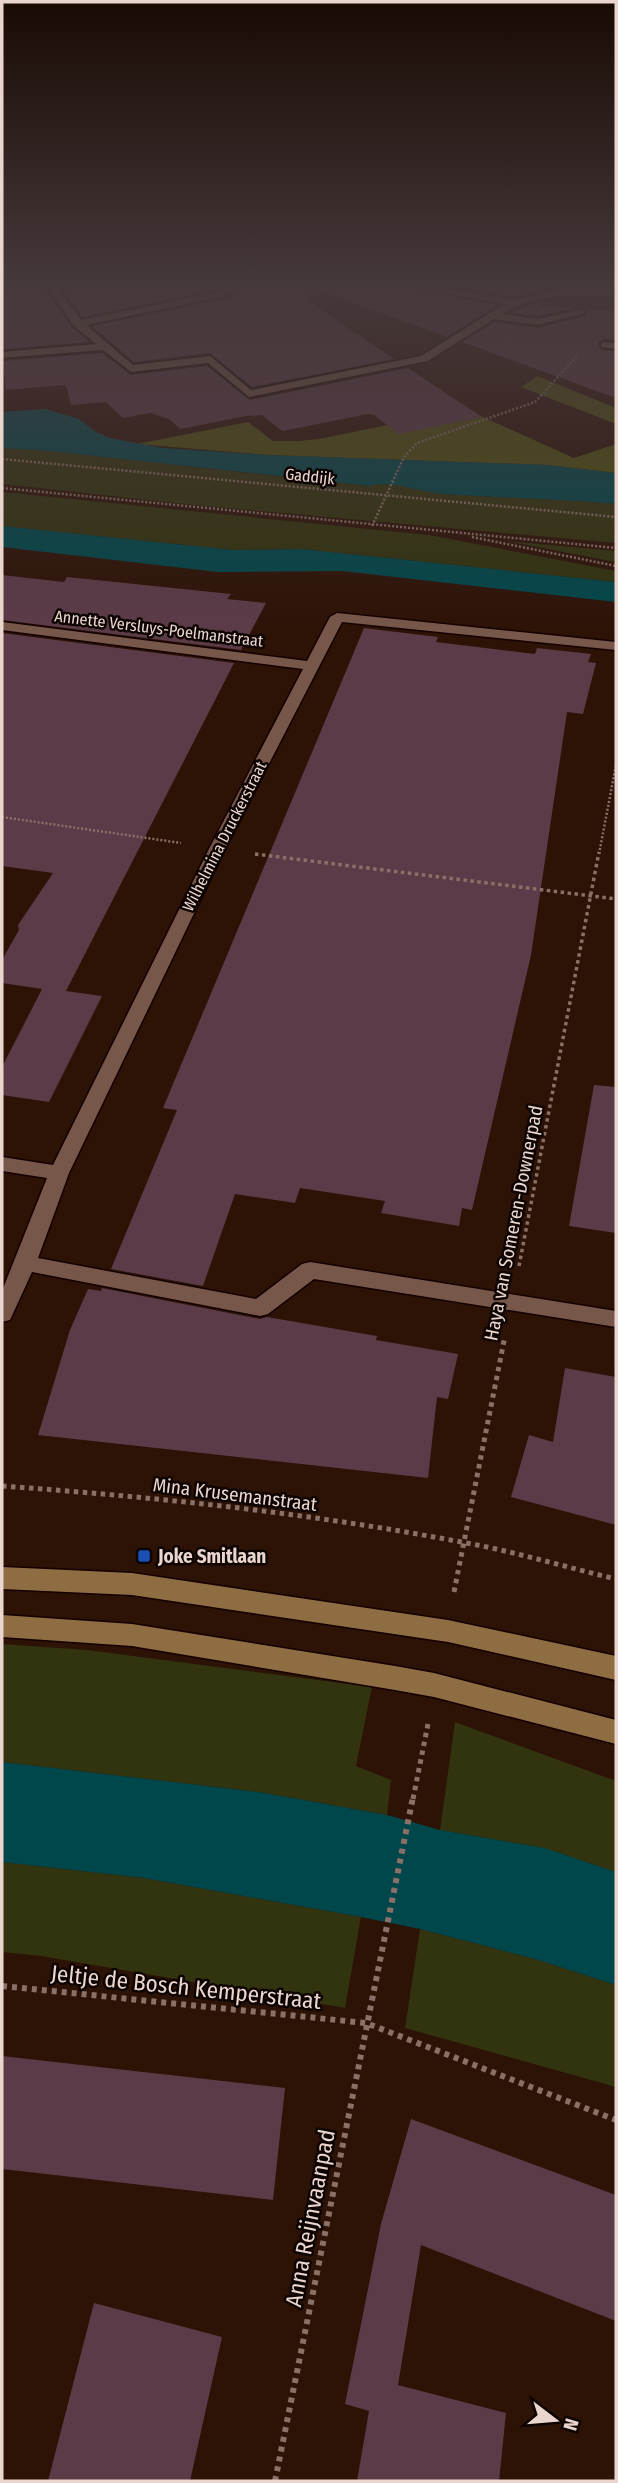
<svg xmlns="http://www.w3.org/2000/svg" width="618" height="2483" viewBox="0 0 618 2483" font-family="'Fira Sans Condensed',sans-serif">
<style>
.green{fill:#32330f}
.forest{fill:#4e500e}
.water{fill:#00474b}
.building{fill:#5b3b48}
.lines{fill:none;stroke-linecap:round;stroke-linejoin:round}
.street-casing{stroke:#140100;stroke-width:3}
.secondary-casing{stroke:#140100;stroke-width:3}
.path-far3{stroke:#897167;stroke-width:2.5;stroke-dasharray:2 2;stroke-linecap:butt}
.path-far2{stroke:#897167;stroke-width:3.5;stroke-dasharray:3.5 3.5;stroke-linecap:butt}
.path-far1{stroke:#897167;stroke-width:5;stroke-dasharray:4.5 4.5;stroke-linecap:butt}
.path{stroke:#897167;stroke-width:6;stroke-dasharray:5 5;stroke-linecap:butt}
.street{fill:#775749;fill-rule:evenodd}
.secondary{fill:#8e6d43;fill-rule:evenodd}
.transit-dot{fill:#1a4fb4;stroke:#0d0401;stroke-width:2.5}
.labels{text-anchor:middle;stroke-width:5;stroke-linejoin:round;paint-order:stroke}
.far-street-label{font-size:16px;fill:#ead6ce;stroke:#0d0401}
.street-label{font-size:19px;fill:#ead6ce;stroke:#0d0401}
.poi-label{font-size:19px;font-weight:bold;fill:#ead6ce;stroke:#0d0401;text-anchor:start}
.near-street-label{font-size:23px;fill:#ead6ce;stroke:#0d0401}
</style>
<rect width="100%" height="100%" fill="#2d1206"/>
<!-- green -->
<path class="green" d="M2,448L49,451L369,486C389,480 422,492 443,494C501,498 559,499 616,504V543L203,506L2,484Z
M2,492L429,535L616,571V582L302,549L233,550L2,526Z
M506,541L616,551V562L505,541Z
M2,1644L87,1650L372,1687L356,1766L391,1780L387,1815L259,1792L2,1762Z
M455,1722L616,1781V1872L545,1848L440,1830Z
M2,1862L144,1878L361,1917L345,2008L41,1956L2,1952Z
M420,1929L535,1959L616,1985V2087L405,2028Z"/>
<!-- forest -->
<path class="forest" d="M537,376L616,408V424L521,387Z
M465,409L574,458L616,444V473L547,465L268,455L137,444L248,422L273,441H299L319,439Z"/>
<!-- water -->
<path class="water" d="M45,409L79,419L96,432L110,438L163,448L268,455L547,465L616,473V504C559,499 501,498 443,494C422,492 389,480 370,486L49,451L2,448V412Z
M2,526L233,550L302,549L616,582V602L342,571L218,572L2,547Z
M2,1762L259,1792L387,1815L440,1830L545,1848L616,1872V1985L535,1959L420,1929L361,1917L144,1878L2,1862Z"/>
<!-- building -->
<path class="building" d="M2,283H41L72,327L89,342L3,349Z
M57,283H228L217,290L82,317Z
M248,283H388L497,305L447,337L313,288L307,300L394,359L252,387L210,353L134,362L92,326L226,299Z
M430,283H544L543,291L513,297Z
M541,302L540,306L576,308L537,316L510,313Z
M583,309L616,311V340L604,339L598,343L601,350L616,351V398L462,342L495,322L538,328L586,316L588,312Z
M102,353L131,375L207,366L250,400L408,368L482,417L399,434L374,415L368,414L282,431L262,415L246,416L180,429L169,419L150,413L123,418L106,402L71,405L66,385L6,390L3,361Z
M2,575L64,582L67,577L231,594L227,599L266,603L241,650L2,620Z
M364,628L438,637L436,642L535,654L537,648L591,654L588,662L596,663L583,714L567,712L531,955L472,1210L462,1208L459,1226L381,1213L385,1201L300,1188L295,1203L235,1194L203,1286L111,1269L177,1110L163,1108Z
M2,633L234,663L66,991L102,996L49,1102L2,1095V1067L42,989L2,983V960L19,930L18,925L53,873L2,866Z
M594,1085L616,1087V1233L569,1226Z
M102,1288L260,1319L267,1317L377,1336L376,1340L458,1354L448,1399L437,1397L428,1478L38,1435L70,1330L88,1289L101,1291Z
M565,1368L616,1377V1525L511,1497L529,1435L553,1442Z
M2,2056L285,2088L273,2200L2,2169Z
M411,2119L616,2195V2321L421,2245L398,2385L506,2413L499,2481H357L369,2411L345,2404L381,2224Z
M94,2303L222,2337L190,2481H48Z"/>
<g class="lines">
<defs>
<path id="street" d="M44,283H54L81,320L218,292L233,283H245L225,296L86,325L133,365L210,356L251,390L421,356L504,304L391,283H414L513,300L573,287L616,290V296C577,294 536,293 502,314L537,319L580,310L585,313L537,325L494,319L428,361L249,397L208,363L131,372L103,350L2,358V352L96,344L74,326Z
M605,342L616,343V349L601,347V343Z
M337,613L616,642V650L342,622L225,849L69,1173L38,1258L256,1299L302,1264L310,1262L616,1311V1327L314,1279L268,1314L260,1316L32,1272L10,1320L2,1322V1291L47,1178L2,1171V1157L53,1165L209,849L303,669L2,630V622L307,661L330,617Z"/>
<path id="secondary" d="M2,1567L132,1573L448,1620L616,1656V1680L448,1642L132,1595L2,1589Z
M2,1615L132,1624L395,1666L434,1673L616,1720V1744L434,1697L395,1690L132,1646L2,1637Z"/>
</defs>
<!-- street casing -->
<use href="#street" class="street-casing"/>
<!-- secondary casing -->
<use href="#secondary" class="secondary-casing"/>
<!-- path-far3 -->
<path class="path-far3" d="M2,459L616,517
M2,488L616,548
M372,526L404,457L417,443L535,402L577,356
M472,537L616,566
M2,817L181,843
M599,854L616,765"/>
<!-- path-far2 -->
<path class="path-far2" d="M255,854L616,899
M519,1266L599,852"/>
<!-- path-far1 -->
<path class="path-far1" d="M2,1486C156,1497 309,1513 461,1542C513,1551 565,1567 616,1579
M454,1592L505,1336
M413,1799L428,1724"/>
<!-- path -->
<path class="path" d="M2,1986L366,2023L616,2120
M275,2481L413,1797"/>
<!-- street -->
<use href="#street" class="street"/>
<!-- secondary -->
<use href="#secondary" class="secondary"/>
</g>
<!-- sky -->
<linearGradient id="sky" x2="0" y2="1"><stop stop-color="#190a03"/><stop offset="0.45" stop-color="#46393b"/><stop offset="1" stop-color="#46393b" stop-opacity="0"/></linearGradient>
<rect width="618" height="631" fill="url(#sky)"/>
<!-- markers -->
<rect class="transit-dot" x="137" y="1549" width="14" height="14" rx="3.5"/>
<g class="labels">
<!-- far-street labels -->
<g class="far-street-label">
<text transform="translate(310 476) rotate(6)" y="6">Gaddijk</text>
<text transform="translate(159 628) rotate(7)" y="6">Annette Versluys-Poelmanstraat</text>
<text transform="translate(224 836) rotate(-63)" y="6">Wilhelmina Druckerstraat</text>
</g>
<!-- street labels -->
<g class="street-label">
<text transform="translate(513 1223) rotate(-79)" y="7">Haya van Someren-Downerpad</text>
<text transform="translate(235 1494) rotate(7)" y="7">Mina Krusemanstraat</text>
</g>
<!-- poi labels -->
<g class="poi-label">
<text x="158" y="1563">Joke Smitlaan</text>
</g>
<!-- near-street labels -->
<g class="near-street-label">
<text transform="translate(186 1987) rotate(6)" y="8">Jeltje de Bosch Kemperstraat</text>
<text transform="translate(310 2218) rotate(-79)" y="8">Anna Reijnvaanpad</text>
</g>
</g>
<!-- border -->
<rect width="618" height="2483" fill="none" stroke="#ead6ce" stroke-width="7"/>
<!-- north arrow -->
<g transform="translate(555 2420) rotate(106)" stroke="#0d0401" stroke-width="5" paint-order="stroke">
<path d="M0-5L12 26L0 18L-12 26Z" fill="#ead6ce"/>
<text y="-10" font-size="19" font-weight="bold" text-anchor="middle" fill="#ead6ce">N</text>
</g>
</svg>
